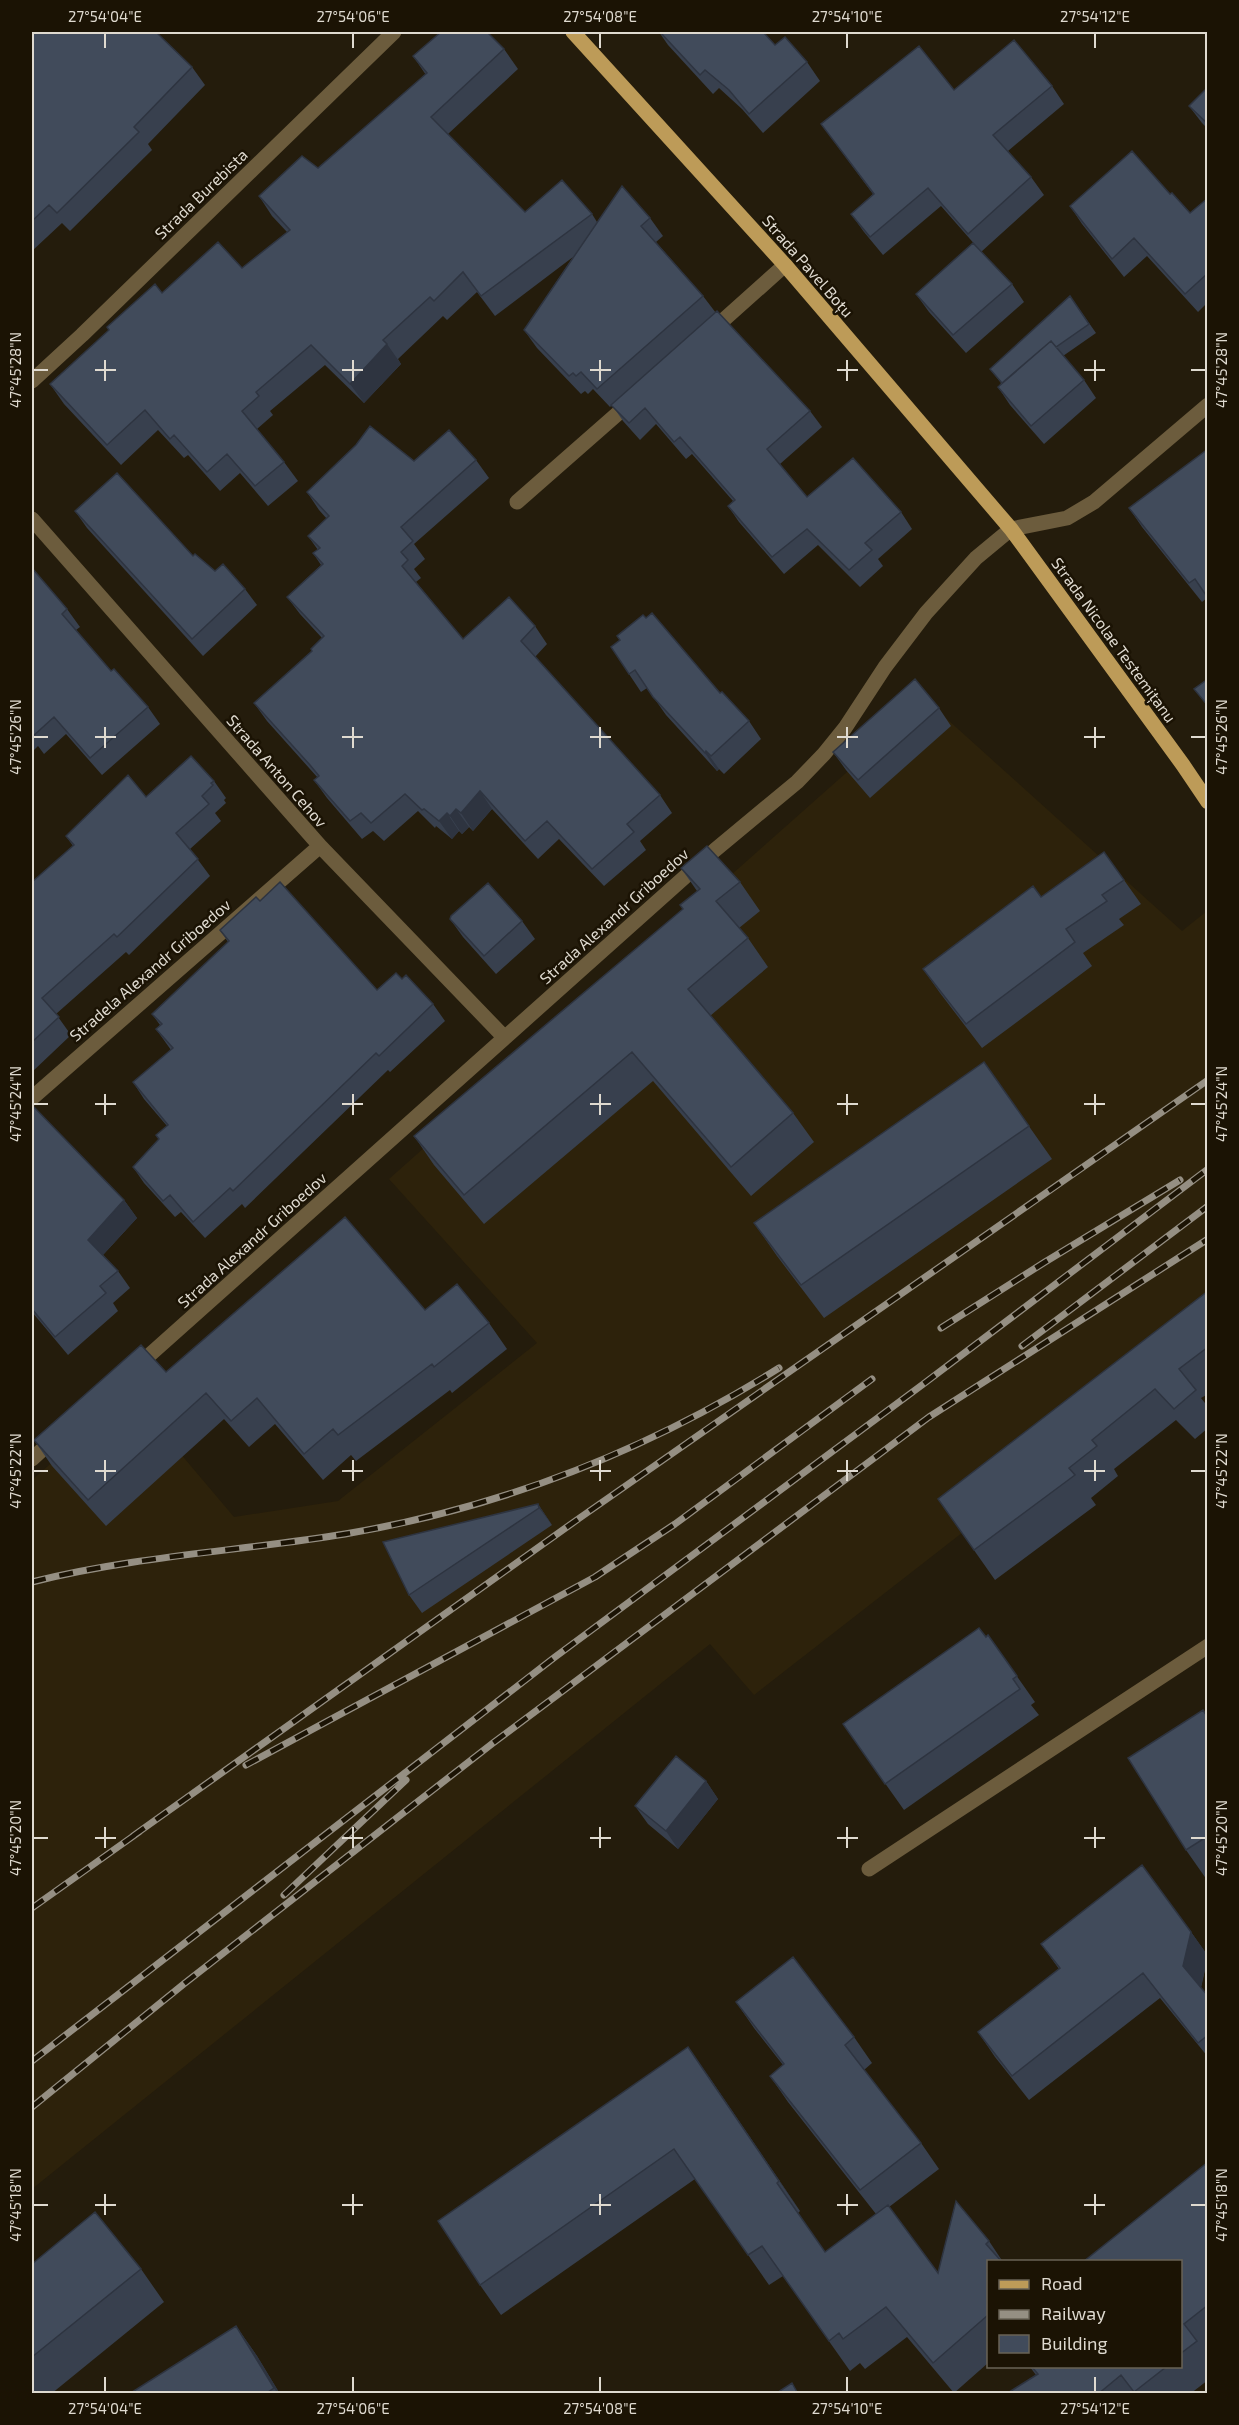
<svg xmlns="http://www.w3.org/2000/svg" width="1239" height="2425" viewBox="0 0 1239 2425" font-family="'Exo 2',sans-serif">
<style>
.built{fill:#2d220b}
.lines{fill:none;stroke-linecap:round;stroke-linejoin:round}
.lane{stroke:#6c5c3d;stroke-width:15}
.street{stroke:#6c5c3d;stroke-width:15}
.primary{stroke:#bd9b58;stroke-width:15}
.rail-casing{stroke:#958f83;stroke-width:7}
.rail{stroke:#1b1304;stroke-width:4.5;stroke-dasharray:14;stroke-linecap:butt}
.wall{fill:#38404e}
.shaded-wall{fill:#2e3440}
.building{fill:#414b5b;stroke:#2e3440;stroke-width:1.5}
.ticks{fill:none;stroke:#dfdad0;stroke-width:2}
.labels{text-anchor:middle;stroke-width:5;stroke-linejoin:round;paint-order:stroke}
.street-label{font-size:16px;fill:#dfdad0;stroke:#1b1304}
.neatline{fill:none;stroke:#dfdad0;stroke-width:2}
.ticks-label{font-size:15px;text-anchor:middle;fill:#dfdad0}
</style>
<rect width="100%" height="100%" fill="#241c0c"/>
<!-- built -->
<path class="built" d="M927,701L1182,931L1207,911V1342L754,1695L710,1644L32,2189V1480L130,1394L234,1517L338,1501L537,1343L389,1179Z"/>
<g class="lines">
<!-- lane -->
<path class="lane" d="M869,1869L1208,1646"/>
<!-- street -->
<path class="street" d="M709,333L785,265
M32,381L82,335L394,32
M517,502L632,401
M32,519L320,846L504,1037
M32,1098L320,846
M135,1368L715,850L797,782L824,754L845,728L885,667L926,613L976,558L1011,529L1067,518L1094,502L1208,405
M32,1459L56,1437"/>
<!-- primary -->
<path class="primary" d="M573,32L785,265L1011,529L1183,765L1208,802"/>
<defs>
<path id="rail" d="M941,1328L1045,1262L1180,1180
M1022,1346L1208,1206
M32,1582C135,1556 241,1551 345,1534C499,1508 646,1451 779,1368
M246,1765L595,1577L675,1524L872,1379
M133,1836L581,1517L1208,1080
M284,1895L406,1780
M32,1908L139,1832
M32,2061L555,1657L922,1385L1208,1169
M32,2107L185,1983L493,1743L929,1417L1208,1239"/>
</defs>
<!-- rail casing -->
<use href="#rail" class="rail-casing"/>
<!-- rail -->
<use href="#rail" class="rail"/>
</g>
<!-- wall -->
<path class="wall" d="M32,32L192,67L205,85L148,144L152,150L70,231L62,223L32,251Z
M659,32H763L775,45L807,62L820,81L763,133L742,109L719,88L713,94L668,45Z
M504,49L518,69L448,134L525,212L592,214L597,222L650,218L663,236L656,242L703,296L716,313L810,411L822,427L780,464L807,497L901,512L912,529L878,559L883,566L860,587L818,545L784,574L739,522L728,506L733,501L692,454L686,459L656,424L640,440L623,421L612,405L610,407L593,389L588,394L585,391L581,394L537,348L524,330L573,257L495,316L477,292L447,320L443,316L398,359L401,364L364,403L325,365L270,411L273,415L257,429L284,462L298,481L268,506L240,473L220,491L188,455L184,458L158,430L121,465L64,404L50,384L109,330L162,293L242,268L287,232L272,216L259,196L318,168L426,75L413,56Z
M1052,86L1064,104L1008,151L1031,177L1044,195L981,252L1012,284L1024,302L966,353L929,312L916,294L977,247L941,206L883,255L864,232L851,214L873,194L821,124L954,90Z
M1208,87V129L1202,123L1189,106Z
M1170,194L1190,213L1208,198V302L1198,312L1147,256L1124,277L1082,224L1070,206Z
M1070,296L1096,333L1063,356L1084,380L1096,398L1044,444L1010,405L998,387L1001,383L990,369Z
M1208,449L1207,598L1202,602L1142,527L1129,508Z
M476,460L489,478L414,544L425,559L414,569L421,578L416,582L463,639L535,626L547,644L535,657L660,795L672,813L640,841L646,850L604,886L559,839L538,859L492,809L473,831L469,827L462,834L459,831L452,839L436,826L435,828L418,811L384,841L373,831L362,839L327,798L314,780L318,778L267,721L254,703L312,651L322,638L300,614L287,597L321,565L313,553L318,550L308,536L327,519L319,510L307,492L414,461Z
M75,511L193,556L215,571L245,589L257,605L203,656L87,528Z
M32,568L67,609L80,627L76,630L111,671L148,707L160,724L102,775L66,734L44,754L38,746L32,752Z
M611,647L720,693L749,721L761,739L724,774L719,769L717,771L666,715L647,688L641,692Z
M939,708L951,726L870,798L846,770L833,752Z
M214,781L226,798L224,800L226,803L215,813L221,821L190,849L210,876L129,955L126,952L56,1014L71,1035L32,1072V882L73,846L66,836L146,797Z
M1104,852L1141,904L1119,919L1124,925L1083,953L1092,966L982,1048L940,993L923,969L1041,897Z
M681,868L740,882L760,911L739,928L748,938L768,967L710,1016L793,1113L814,1142L751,1196L653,1081L484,1224L434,1165L414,1136L683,909L697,891Z
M260,901L377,990L402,979L433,1004L445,1021L390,1072L388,1070L245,1208L242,1204L205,1238L181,1212L175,1217L144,1183L133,1167L159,1139L156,1135L167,1126L144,1099L133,1082L171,1050L156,1029L160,1025L152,1014L228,942L220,930Z
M450,919L522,921L535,939L496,974L463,937Z
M984,1062L1052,1159L824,1318L777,1256L754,1223Z
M32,1105L124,1200L137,1218L103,1255L118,1271L130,1288L113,1303L118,1311L68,1355L32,1312Z
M1208,1291V1394L1201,1398L1208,1407V1428L1195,1439L1176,1420L1114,1469L1118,1476L1091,1498L1096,1505L995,1580L938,1499Z
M425,1310L489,1323L507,1349L452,1393L450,1390L356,1461L351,1455L323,1480L275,1424L249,1447L224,1419L106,1526L52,1466L34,1440L166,1372Z
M538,1504L552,1525L422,1613L409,1595Z
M988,1635L1035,1702L1031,1705L1039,1715L904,1810L843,1724Z
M1203,1710L1208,1716L1207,1880L1186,1850Z
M706,1781L718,1799L678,1849L648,1824L635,1806Z
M1191,1932L1208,1956L1201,1988L1208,1996V2057L1160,1998L1029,2100L995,2057L978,2032L1059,1969L1041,1944Z
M736,2002L854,2037L872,2063L864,2070L921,2143L939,2169L889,2207L938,2273L989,2241L1003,2262H988V2363L954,2393L907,2337L865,2369L860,2363L850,2371L783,2276L769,2285L695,2179L501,2315L480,2285L709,2077L800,2211L798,2213L825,2252L876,2214L788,2102L770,2076L783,2065L754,2028Z
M1208,2162V2352L1206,2353L1208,2355V2380L1190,2394H1006L1036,2375L1030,2367H1180V2262Z
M32,2264L141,2269L164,2302L51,2394H32Z
M236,2326L257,2356L280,2394H129Z"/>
<!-- shaded-wall -->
<path class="shaded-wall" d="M387,344L401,364L364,403L350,384Z
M706,751L719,769L717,771L705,753Z
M480,791L492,809L473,831L461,813Z
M456,809L469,827L462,834L450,816Z
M447,813L459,831L452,839L439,821Z
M124,1200L137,1218L101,1257L88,1240Z
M538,1504L552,1525L539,1508Z
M706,1781L718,1799L678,1849L666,1831Z
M1191,1932L1208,1956L1200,1991L1183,1966Z
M688,2047L709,2077L800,2211L779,2181Z
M236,2326L257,2356L280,2394H278L274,2388Z"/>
<!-- building -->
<path class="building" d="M32,32H156L192,67L134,127L139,132L57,213L49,205L32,221Z
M441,32H487L504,49L431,117L525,212L562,180L592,214L481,296L463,272L434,301L430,297L383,340L387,344L350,384L311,345L256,392L259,396L242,411L284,462L255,486L227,454L207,472L174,435L170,439L145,410L107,445L50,384L109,330L107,327L155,284L162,293L218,242L242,268L290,230L259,196L302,156L318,168L427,73L413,56Z
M660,32H763L775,45L785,37L807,62L749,114L729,90L705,70L700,75Z
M1014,40L1052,86L993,135L1031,177L968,234L928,188L870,237L851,214L874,194L821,124L919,46L954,90Z
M1208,87V124L1189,106Z
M1132,151L1170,194L1172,193L1190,213L1208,198V273L1185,294L1134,238L1112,259L1070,206Z
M622,186L650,218L641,226L703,296L597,389L581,372L576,376L573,373L569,376L524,330Z
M973,243L1012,284L953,335L916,294Z
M1070,296L1089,324L1056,347L1051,341L1002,383L990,369Z
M717,311L810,411L767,449L807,497L853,458L901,512L865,543L872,550L849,570L807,529L772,557L728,506L735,500L680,437L674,442L645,408L629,423L611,405Z
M1051,341L1084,380L1031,426L998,387Z
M370,426L414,461L449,430L476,460L401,527L413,541L401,552L408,560L402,566L463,639L509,597L535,626L521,641L660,795L627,824L634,832L592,869L547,821L525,841L480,791L461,813L456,809L450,816L447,813L439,821L424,809L422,810L405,794L371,823L361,813L350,821L314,780L319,776L310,765L254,703L312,651L311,649L324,636L287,597L323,564L313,553L320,548L308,536L329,516L307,492L356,445Z
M1208,449V598L1195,579L1189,583L1129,508Z
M117,473L193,556L195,554L215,571L223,564L245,589L192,639L75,511Z
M32,568L67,609L62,614L111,671L114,669L148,707L90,758L54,717L32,737Z
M652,613L720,693L722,692L749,721L711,756L706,751L705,753L653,697L635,670L629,674L611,647L620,640L617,636L643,615L646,618Z
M915,679L939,708L858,780L833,752Z
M1208,679V706L1194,689Z
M191,756L214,781L211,783L213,785L202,796L209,804L176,833L198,859L117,937L114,934L42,998L59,1017L32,1042V882L74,845L66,836L128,775L146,797Z
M707,846L740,882L716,901L748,938L688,989L793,1113L731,1167L632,1052L464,1195L414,1136L683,909L680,905L700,889L681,868Z
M1104,852L1124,880L1102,895L1107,901L1066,929L1075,942L966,1024L923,969L1033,886L1041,897Z
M280,882L377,990L396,973L402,979L406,975L433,1004L379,1056L376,1053L233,1191L230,1188L193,1222L170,1195L163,1201L133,1167L159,1139L156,1135L168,1125L133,1082L173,1048L156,1029L162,1024L152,1014L229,941L220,930L256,897L260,901Z
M488,883L522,921L484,956L450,919L451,916Z
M984,1062L1029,1126L801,1285L754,1223Z
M32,1105L124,1200L88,1240L118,1271L100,1286L106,1293L55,1337L32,1309Z
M345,1217L425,1310L457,1284L489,1323L434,1367L432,1364L338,1435L333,1429L304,1454L257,1398L231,1421L206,1393L88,1500L34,1440L141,1345L166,1372Z
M1208,1291V1347L1179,1369L1196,1390L1174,1409L1155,1389L1092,1440L1097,1446L1069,1468L1075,1475L974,1550L938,1499Z
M538,1504L539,1508L409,1595L383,1542Z
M979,1628L986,1637L988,1635L1017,1676L1013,1679L1020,1689L885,1784L843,1724Z
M1203,1710L1208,1718V1836L1186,1850L1128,1758Z
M676,1756L706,1781L666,1831L635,1806Z
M1142,1865L1191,1932L1183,1966L1208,1996V2035L1198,2043L1143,1973L1012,2076L978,2032L1060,1968L1041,1944Z
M793,1957L854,2037L845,2045L921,2143L860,2190L770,2076L784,2064L736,2002Z
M688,2047L779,2181L777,2183L825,2252L888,2205L938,2273L956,2201L989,2241L986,2244L1002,2262H988V2315L933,2363L886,2307L843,2339L839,2333L829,2341L762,2246L748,2255L674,2149L480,2285L438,2221Z
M1208,2162V2305L1184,2324L1197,2341L1180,2354V2262H1083Z
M95,2212L141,2269L32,2357V2264Z
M236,2326L274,2388L265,2394H129Z
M1032,2367H1166L1134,2392L1121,2375L1098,2394H1006L1038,2374Z
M792,2383L798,2394H775Z"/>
<!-- ticks -->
<path class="ticks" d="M105,33V48M353,33V48M600,33V48M847,33V48M1095,33V48M105,360V381M353,360V381M600,360V381M847,360V381M1095,360V381M33,370H48M95,370H116M342,370H363M590,370H611M837,370H858M1084,370H1105M1191,370H1206M105,727V748M353,727V748M600,727V748M847,727V748M1095,727V748M33,737H48M95,737H116M342,737H363M590,737H611M837,737H858M1084,737H1105M1191,737H1206M105,1094V1115M353,1094V1115M600,1094V1115M847,1094V1115M1095,1094V1115M33,1104H48M95,1104H116M342,1104H363M590,1104H611M837,1104H858M1084,1104H1105M1191,1104H1206M105,1460V1481M353,1460V1481M600,1460V1481M847,1460V1481M1095,1460V1481M33,1471H48M95,1471H116M342,1471H363M590,1471H611M837,1471H858M1084,1471H1105M1191,1471H1206M105,1827V1848M353,1827V1848M600,1827V1848M847,1827V1848M1095,1827V1848M33,1838H48M95,1838H116M342,1838H363M590,1838H611M837,1838H858M1084,1838H1105M1191,1838H1206M105,2194V2215M353,2194V2215M600,2194V2215M847,2194V2215M1095,2194V2215M33,2205H48M95,2205H116M342,2205H363M590,2205H611M837,2205H858M1084,2205H1105M1191,2205H1206M105,2377V2392M353,2377V2392M600,2377V2392M847,2377V2392M1095,2377V2392"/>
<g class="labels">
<!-- street labels -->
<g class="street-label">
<text transform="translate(201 194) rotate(-44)" y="6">Strada Burebista</text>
<text transform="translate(808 266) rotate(49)" y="6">Strada Pavel Boțu</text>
<text transform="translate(1114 640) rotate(54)" y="6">Strada Nicolae Testemițanu</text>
<text transform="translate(277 771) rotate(49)" y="6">Strada Anton Cehov</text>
<text transform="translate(614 916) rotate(-42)" y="6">Strada Alexandr Griboedov</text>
<text transform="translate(150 970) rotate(-41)" y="6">Stradela Alexandr Griboedov</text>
<text transform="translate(252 1240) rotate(-42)" y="6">Strada Alexandr Griboedov</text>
</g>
</g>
<!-- border -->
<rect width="1239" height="2425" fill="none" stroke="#1b1304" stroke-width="66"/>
<!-- legend -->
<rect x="987" y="2260" width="195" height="108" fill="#1b1304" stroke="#696356" stroke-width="1.5"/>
<rect x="999" y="2280" width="30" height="9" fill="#bd9b58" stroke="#696356" stroke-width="1.5"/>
<text x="1041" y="2290" font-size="18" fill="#dfdad0">Road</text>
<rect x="999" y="2310" width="30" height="9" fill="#958f83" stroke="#696356" stroke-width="1.5"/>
<text x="1041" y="2320" font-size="18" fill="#dfdad0">Railway</text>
<rect x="999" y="2335" width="30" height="18" fill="#414b5b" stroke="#696356" stroke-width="1.5"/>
<text x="1041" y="2350" font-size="18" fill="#dfdad0">Building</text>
<rect x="33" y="33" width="1173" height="2359" class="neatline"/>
<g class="ticks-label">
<text x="105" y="22">27°54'04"E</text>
<text x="353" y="22">27°54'06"E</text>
<text x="600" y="22">27°54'08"E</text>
<text x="847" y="22">27°54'10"E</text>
<text x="1095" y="22">27°54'12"E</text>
<text transform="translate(16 370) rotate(-90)" y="5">47°45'28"N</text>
<text transform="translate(1222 370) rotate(-90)" y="5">47°45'28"N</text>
<text transform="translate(16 737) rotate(-90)" y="5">47°45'26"N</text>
<text transform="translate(1222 737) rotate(-90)" y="5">47°45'26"N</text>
<text transform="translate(16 1104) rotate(-90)" y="5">47°45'24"N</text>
<text transform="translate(1222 1104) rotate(-90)" y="5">47°45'24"N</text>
<text transform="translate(16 1471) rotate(-90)" y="5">47°45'22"N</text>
<text transform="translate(1222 1471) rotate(-90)" y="5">47°45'22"N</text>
<text transform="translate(16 1838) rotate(-90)" y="5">47°45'20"N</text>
<text transform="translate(1222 1838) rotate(-90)" y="5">47°45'20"N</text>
<text transform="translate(16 2205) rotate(-90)" y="5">47°45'18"N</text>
<text transform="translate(1222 2205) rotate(-90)" y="5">47°45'18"N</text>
<text x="105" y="2414">27°54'04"E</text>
<text x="353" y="2414">27°54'06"E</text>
<text x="600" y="2414">27°54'08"E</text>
<text x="847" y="2414">27°54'10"E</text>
<text x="1095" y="2414">27°54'12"E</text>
</g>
</svg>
